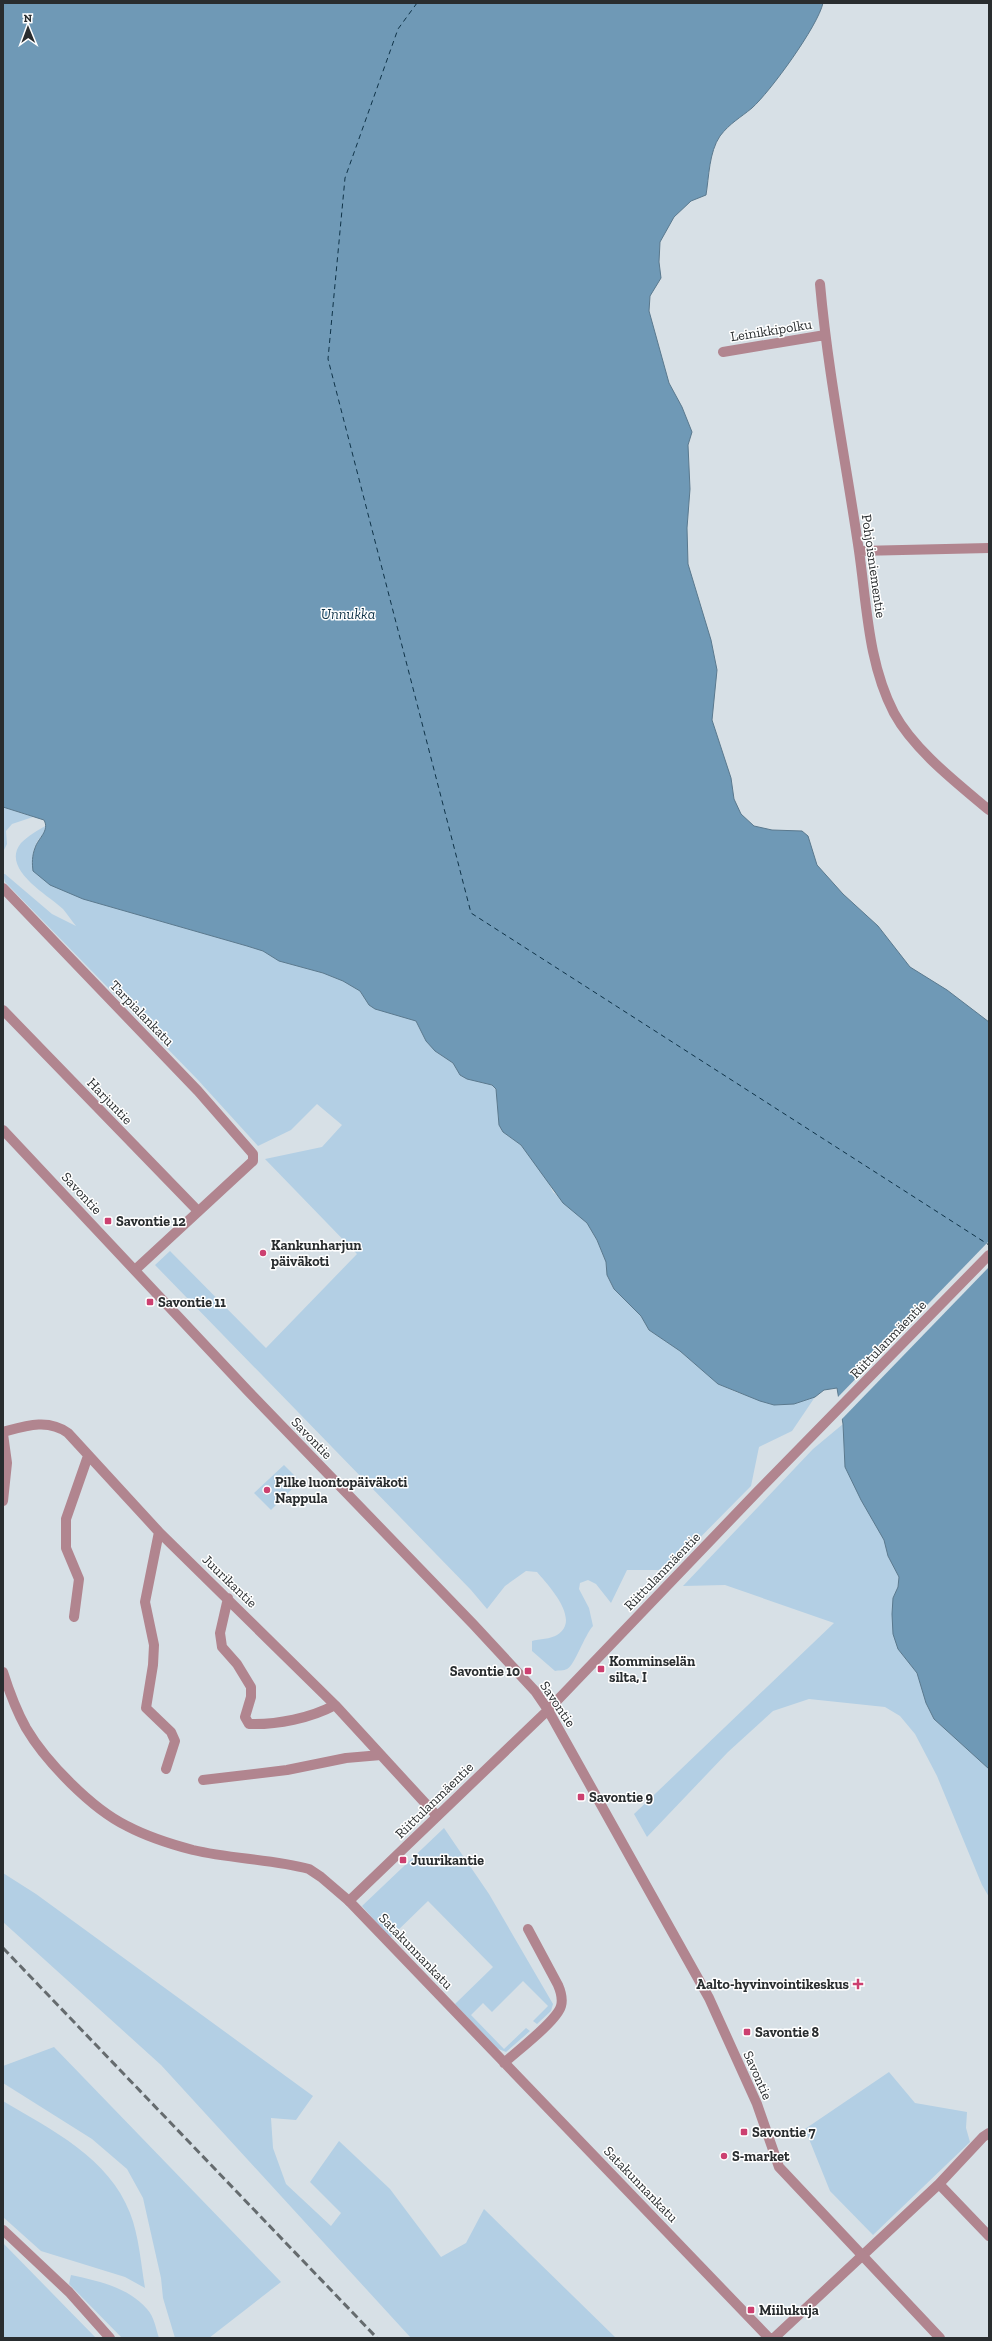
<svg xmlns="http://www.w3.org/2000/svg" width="992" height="2341" viewBox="0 0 992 2341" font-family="'Zilla Slab',serif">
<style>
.green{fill:#b3cfe4}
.water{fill:#6f99b6;stroke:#5a798e}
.pier{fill:#d7e0e6}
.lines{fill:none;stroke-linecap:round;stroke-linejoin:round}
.ferry{stroke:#0f3348;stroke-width:1;stroke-dasharray:5 4;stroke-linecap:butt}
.minor{stroke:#b1858f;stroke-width:10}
.tertiary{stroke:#b1858f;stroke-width:10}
.rail{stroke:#656b6e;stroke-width:3;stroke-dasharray:8 4;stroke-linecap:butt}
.poi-dot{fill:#cc4070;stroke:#fff;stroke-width:1.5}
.labels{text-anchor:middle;stroke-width:3;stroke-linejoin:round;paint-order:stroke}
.street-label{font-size:14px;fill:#292d2f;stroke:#fff}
.poi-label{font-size:14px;font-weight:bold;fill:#292d2f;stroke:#fff;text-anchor:start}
.water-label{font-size:15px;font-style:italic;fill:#0f3348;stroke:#fff}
</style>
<rect width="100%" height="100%" fill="#d7e0e6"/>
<!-- green -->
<path class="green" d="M3,807L33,817L12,824L6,831L7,844L3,852Z
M47,825C46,832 41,836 37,842C32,851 32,861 33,871L83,899L247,946L263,951L279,961L323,973L343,981L360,991L369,1005L416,1021L435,1051L453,1063L460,1075L492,1085L496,1090L499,1125L503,1132L521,1145L545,1176L553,1192L587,1223L597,1240L606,1262L607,1275L614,1289L641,1316L649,1330L680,1351L718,1384L736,1392L774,1405L794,1404L815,1397L792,1431L759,1447L751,1486L668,1570H627L611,1603L596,1584L588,1580L580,1583L579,1589L589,1608L593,1626C584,1636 575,1665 567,1669C564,1671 558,1670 555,1671L532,1651V1641C539,1639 551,1639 557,1635C582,1620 548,1585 537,1572L526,1571L505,1586L487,1609L471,1590L155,1265L170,1251L266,1348L357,1254L265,1159L322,1147L342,1125L317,1104L291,1130L258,1146L198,1080L5,882L3,874H5L52,914L76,926C72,921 67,914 63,909C48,895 0,869 21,843C28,836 38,830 47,825Z
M843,1424L845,1467L884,1540L888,1556L899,1577L898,1587L893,1598L898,1649L917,1673L934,1719L989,1769V1897L982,1885L937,1776L915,1734L900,1716L885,1707L809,1699L773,1711L728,1752L647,1837L634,1814L834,1623L725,1585L683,1586L813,1449Z
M284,1465L300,1481L271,1510L254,1493Z
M444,1828L489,1894L553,2004L551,2011L537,2024L533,2021L548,2006L523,1981L492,2012L483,2003L471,2015L504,2049L526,2028L530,2031L506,2052L496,2048L455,2004L493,1967L428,1901L390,1938L362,1906Z
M3,1873L36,1894L313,2096L296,2120L271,2118L273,2148L286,2184L331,2226L341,2213L310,2182L339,2141L390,2189L441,2257L466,2243L484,2209L616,2338H411L161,2065L3,1922Z
M54,2047L281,2282L209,2338H175L163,2298L161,2278L143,2198L127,2169L92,2139L3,2083V2066Z
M889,2072L915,2103L967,2112L966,2128L970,2142L873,2235L830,2191L805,2129Z
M3,2101C52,2130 109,2158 130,2213C139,2236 141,2264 145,2288L125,2277L41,2251L3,2217Z
M3,2243L96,2338H3Z
M71,2275C98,2281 128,2287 147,2309C154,2316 156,2329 159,2338H122L69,2284Z"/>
<!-- water -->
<path class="water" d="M3,3H823C818,26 770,92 752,108C740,118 730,123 720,136C709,152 709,177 706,195L691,201L674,217L660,242L659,262L661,278L650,296L649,311L669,383L682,407L692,432L688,445L690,489L687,528L688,564L711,640L717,670L712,720L731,778L734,799L741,814L754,826L772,830L802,831L808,836L817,865L843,894L878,926L910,967L947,990L989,1022V1769L934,1719L926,1703L917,1673L898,1649L893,1634L892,1614L893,1598L898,1587L899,1577L888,1556L884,1540L861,1500L845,1467L843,1424L837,1388L824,1390L815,1397L794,1404L774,1405L760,1401L718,1384L680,1351L649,1330L641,1316L614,1289L607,1275L606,1262L597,1240L587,1223L563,1203L521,1145L503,1132L499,1125L496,1089L492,1085L467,1079L460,1075L453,1063L435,1051L426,1041L416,1021L375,1009L369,1005L360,991L343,981L323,973L279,961L263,951L247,946L83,899L50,885L33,871C32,863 32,856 35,848C38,838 50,831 44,820L3,807Z"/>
<!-- pier -->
<path class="pier" d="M989,1241V1267L841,1420L837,1398Z"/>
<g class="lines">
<!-- ferry -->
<path class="ferry" d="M417,3L398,29L345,178L328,359L471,913L989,1245"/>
<!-- minor -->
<path class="minor" d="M820,284C828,374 846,462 859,551C867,606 868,663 894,713C914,750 957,783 989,810
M723,352L825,335
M859,551L989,548
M3,888L198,1091L253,1154V1161L135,1270
M3,1010L198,1211
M3,1432C25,1426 48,1418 68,1433L159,1532L335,1705L437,1816
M3,1434L7,1463L3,1501
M159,1532L145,1602L154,1645L153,1665L146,1708L171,1732L175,1741L166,1769
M228,1598L220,1633L222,1647L237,1664L251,1687V1697L245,1717L249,1724C277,1725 311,1718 335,1705
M74,1617L79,1579L66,1548V1519L88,1456
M3,1672C9,1691 16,1710 26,1728C46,1762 92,1809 127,1826C148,1837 170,1844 193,1850C231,1859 271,1859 309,1869L321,1877L349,1901L769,2338
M203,1780L287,1770L346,1758L381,1755
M504,2063C517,2051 557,2021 561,2006C563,1999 561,1992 558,1985L528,1929
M939,2184L989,2236
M3,2230L69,2292L110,2338
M774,2338L939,2184L983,2137L989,2133"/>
<!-- tertiary -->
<path class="tertiary" d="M3,1130L248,1391L473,1624L535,1691L548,1710L709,1998L757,2104L779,2167L940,2338
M349,1901L548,1710L757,1492L989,1255"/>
<!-- rail -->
<path class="rail" d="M3,1948L377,2338"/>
</g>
<!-- markers -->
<g class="poi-dot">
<rect x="104" y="1217" width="8" height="8" rx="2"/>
<circle cx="263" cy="1253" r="4"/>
<rect x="146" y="1298" width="8" height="8" rx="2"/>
<circle cx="267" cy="1490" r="4"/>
<rect x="597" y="1665" width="8" height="8" rx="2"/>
<rect x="524" y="1667" width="8" height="8" rx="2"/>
<rect x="577" y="1793" width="8" height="8" rx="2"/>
<rect x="399" y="1856" width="8" height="8" rx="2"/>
<path d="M856 1978h4v4h4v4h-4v4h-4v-4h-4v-4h4z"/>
<rect x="743" y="2028" width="8" height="8" rx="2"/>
<rect x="740" y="2128" width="8" height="8" rx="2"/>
<circle cx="724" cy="2156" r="4"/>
<rect x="747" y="2306" width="8" height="8" rx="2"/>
</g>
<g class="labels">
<!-- street labels -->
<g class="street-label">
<text transform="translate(771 330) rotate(-9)" y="5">Leinikkipolku</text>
<text transform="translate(874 566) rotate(82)" y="5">Pohjoisniementie</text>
<text transform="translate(142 1013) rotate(46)" y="5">Tarpialankatu</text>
<text transform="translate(110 1101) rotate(46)" y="5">Harjuntie</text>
<text transform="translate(82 1193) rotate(47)" y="5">Savontie</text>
<text transform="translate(888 1339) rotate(-46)" y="5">Riittulanmäentie</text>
<text transform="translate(312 1438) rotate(46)" y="5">Savontie</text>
<text transform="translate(662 1571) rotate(-46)" y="5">Riittulanmäentie</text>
<text transform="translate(230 1581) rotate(44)" y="5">Juurikantie</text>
<text transform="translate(558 1704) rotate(56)" y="5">Savontie</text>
<text transform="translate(434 1800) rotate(-44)" y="5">Riittulanmäentie</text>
<text transform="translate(416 1951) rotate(46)" y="5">Satakunnankatu</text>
<text transform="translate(758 2075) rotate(66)" y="5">Savontie</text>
<text transform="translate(641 2184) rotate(46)" y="5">Satakunnankatu</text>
</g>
<!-- poi labels -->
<g class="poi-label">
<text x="116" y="1226">Savontie 12</text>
<text x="271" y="1250">Kankunharjun<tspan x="271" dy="16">päiväkoti</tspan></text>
<text x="158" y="1307">Savontie 11</text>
<text x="275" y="1487">Pilke luontopäiväkoti<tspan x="275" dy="16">Nappula</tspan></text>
<text x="609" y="1666">Komminselän<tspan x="609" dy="16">silta, I</tspan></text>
<text x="520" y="1676" text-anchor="end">Savontie 10</text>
<text x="589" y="1802">Savontie 9</text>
<text x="411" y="1865">Juurikantie</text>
<text x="849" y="1989" text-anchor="end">Aalto-hyvinvointikeskus</text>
<text x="755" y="2037">Savontie 8</text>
<text x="752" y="2137">Savontie 7</text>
<text x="732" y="2161">S-market</text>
<text x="759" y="2315">Miilukuja</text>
</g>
<!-- water labels -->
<g class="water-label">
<text x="348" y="619">Unnukka</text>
</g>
</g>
<!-- border -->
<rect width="992" height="2341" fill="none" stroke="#292d2f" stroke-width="8"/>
<!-- north arrow -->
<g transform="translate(28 28) rotate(359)" stroke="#ffffff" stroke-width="3" paint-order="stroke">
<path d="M0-3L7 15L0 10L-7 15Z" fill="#292d2f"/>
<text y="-6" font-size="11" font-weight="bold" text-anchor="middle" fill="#292d2f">N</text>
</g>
</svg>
